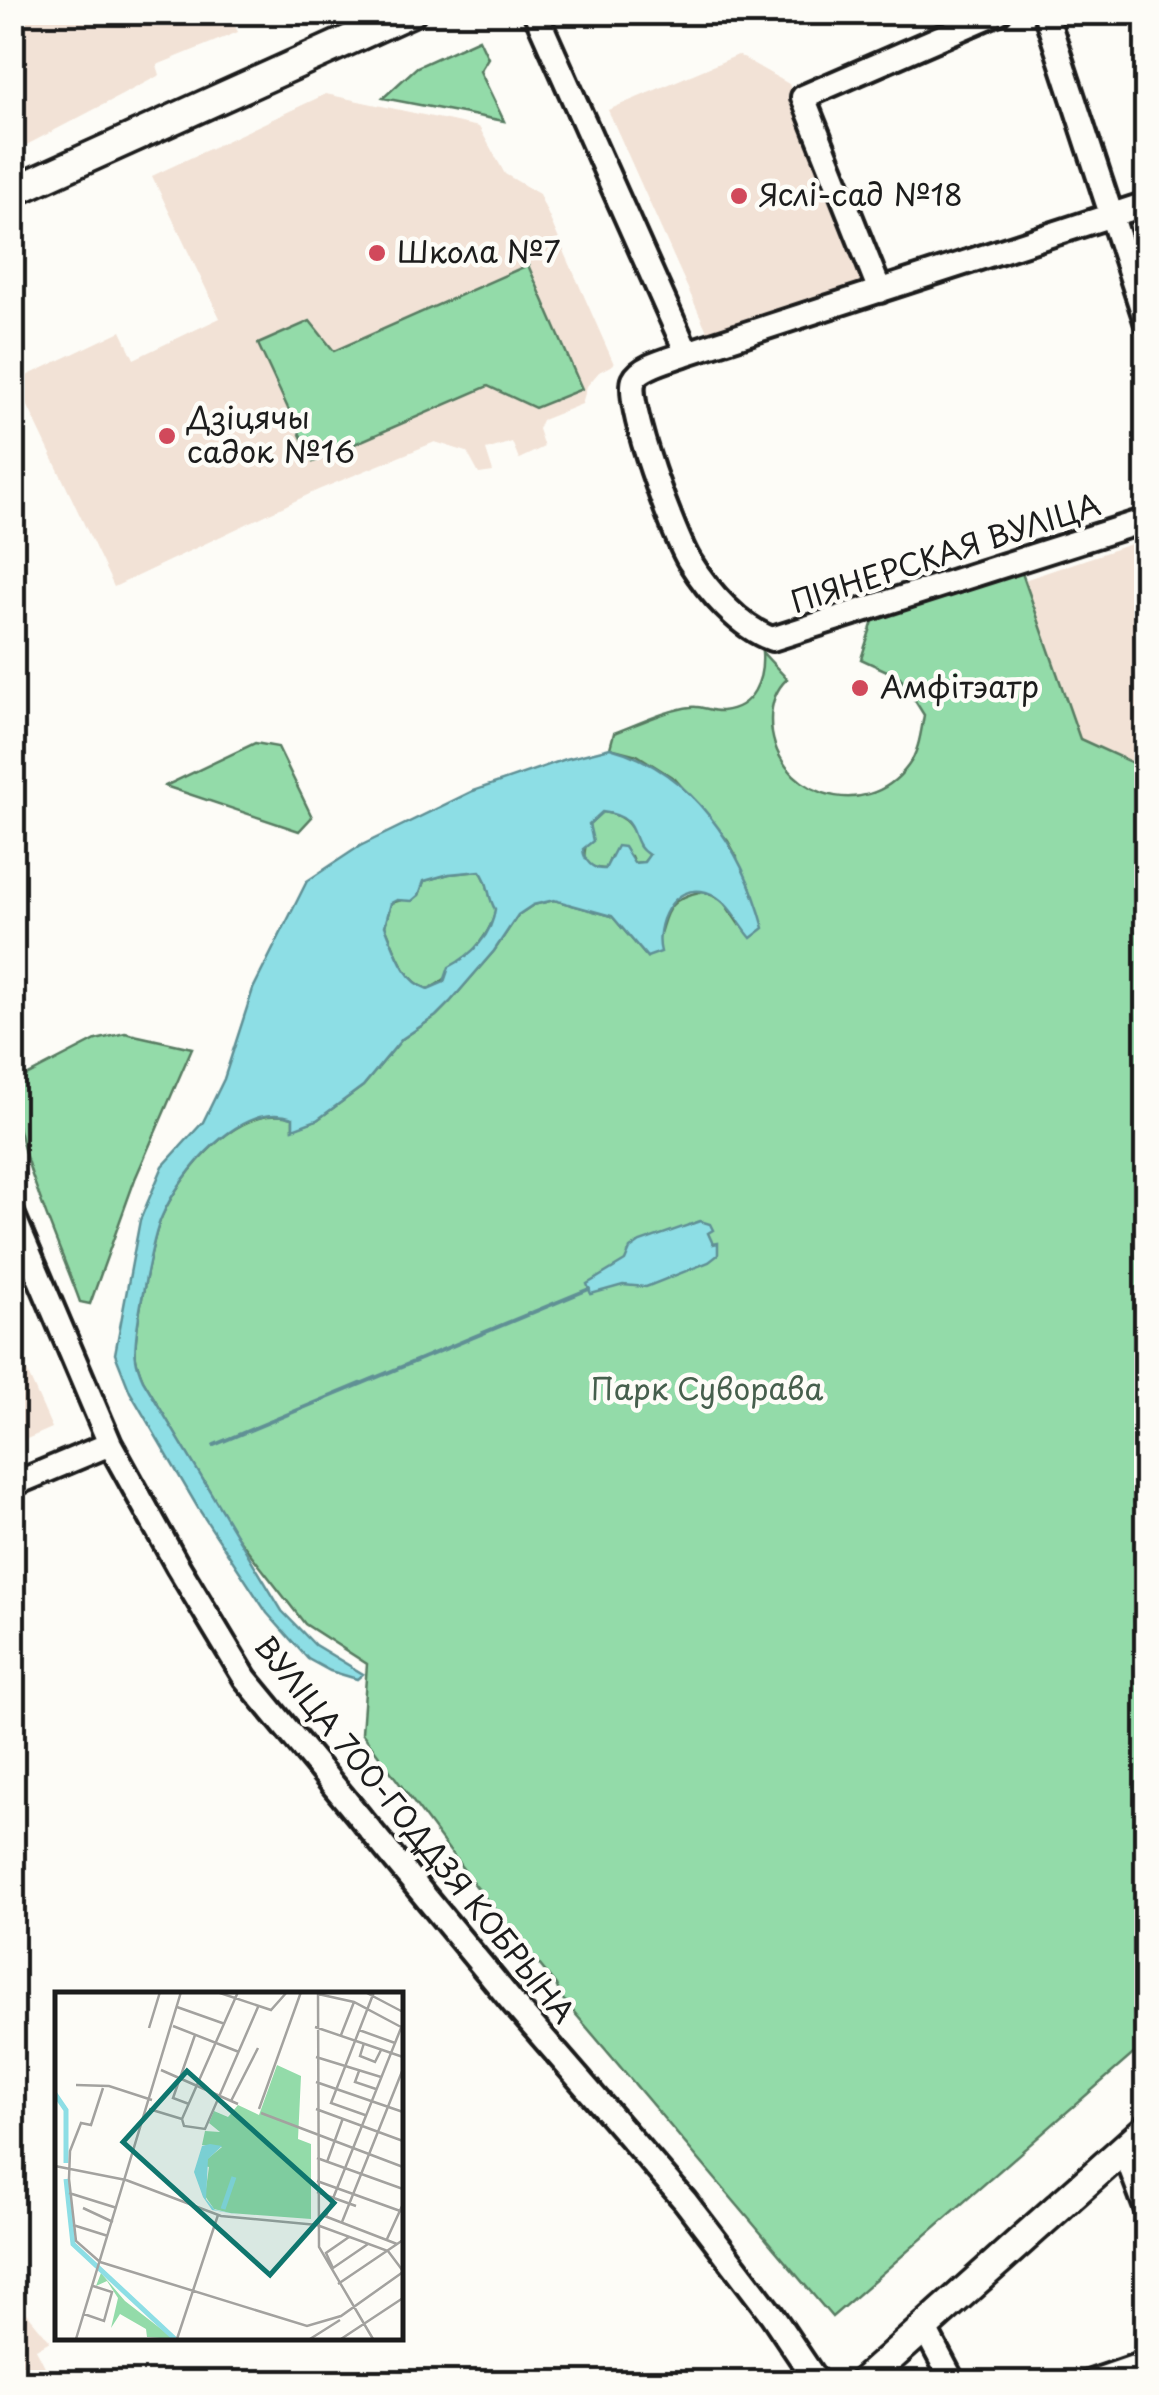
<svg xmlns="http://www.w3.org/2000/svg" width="1159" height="2395" viewBox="0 0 1159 2395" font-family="'Playpen Sans',sans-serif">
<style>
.built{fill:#f2e2d6}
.green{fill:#93dba9;stroke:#587c62;stroke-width:2.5}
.water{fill:#8ddee5;stroke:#609095;stroke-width:2.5;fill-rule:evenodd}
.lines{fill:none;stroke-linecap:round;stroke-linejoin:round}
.stream{stroke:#609095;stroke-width:4}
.minor-casing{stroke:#1c1c1c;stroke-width:30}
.major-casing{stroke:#1c1c1c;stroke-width:35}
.minor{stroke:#fdfcf7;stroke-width:22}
.major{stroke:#fdfcf7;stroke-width:28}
.poi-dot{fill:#d1495b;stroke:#fdfcf7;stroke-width:4}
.labels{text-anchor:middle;stroke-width:9;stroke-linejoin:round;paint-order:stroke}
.poi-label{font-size:30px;fill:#1c1c1c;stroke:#fdfcf7;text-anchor:start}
.street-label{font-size:30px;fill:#1c1c1c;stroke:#fdfcf7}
.park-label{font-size:30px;fill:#465f4d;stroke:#fdfcf7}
.inset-river{fill:none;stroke:#8ddee5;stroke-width:5}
.inset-road{fill:none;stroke:#a3a29f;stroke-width:2.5}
.view{fill:#0f766e;fill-opacity:0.15;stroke:#0f766e;stroke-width:5}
.inset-edge{fill:none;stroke:#1c1c1c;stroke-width:5}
</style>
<rect width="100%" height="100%" fill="#fdfcf7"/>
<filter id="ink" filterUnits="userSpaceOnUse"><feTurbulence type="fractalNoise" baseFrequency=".01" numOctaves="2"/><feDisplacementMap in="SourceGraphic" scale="20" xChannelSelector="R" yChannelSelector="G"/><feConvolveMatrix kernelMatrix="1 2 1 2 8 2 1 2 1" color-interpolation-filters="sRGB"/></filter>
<g filter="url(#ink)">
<!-- built -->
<path class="built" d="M13,12L229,13L238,32L157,65L160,75L13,152Z
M738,55L789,84L867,281L710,338L608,110Z
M326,94L479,127L505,174L539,194L614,364L599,372L587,386L582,404L542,420L538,429L544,447L519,459L512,442L486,450L493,472L479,474L467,452L435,442L318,490L114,587L16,381L121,331L134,359L220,318L152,176Z
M1146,539V769L1080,739L1024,580Z
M13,1340L52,1428L13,1445H12Z
M13,2296L50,2341L36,2349L53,2382H13Z"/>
<!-- green -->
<path class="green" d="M479,39L488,58L480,71L504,121L383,98L417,67Z
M528,265L582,389L535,408L488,386L313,462L258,344L310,321L334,351Z
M1021,570L1080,739L1146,769V2043L832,2317L562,1998L556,1985L475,1885L362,1733L367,1664L305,1624L235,1534L143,1380C140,1373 137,1366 136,1358C132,1339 153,1235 162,1216C182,1172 238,1102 293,1118V1128L317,1120L363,1086L402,1039L436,1016L450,1002L494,951L518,915L533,905L554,900L612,916L647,957C673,926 651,902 703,891L723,901L738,923L737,857L728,841L675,779L637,755L610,748L614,733C636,725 669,709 691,707C701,705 711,712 722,711C754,708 764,679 762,652L787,679C775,690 771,704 771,720C771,793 864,826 908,766C919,752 921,731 924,715L900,677L861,659L874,618Z
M255,743L278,747L312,817L299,831L165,786Z
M602,812C636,816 630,836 650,855L644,862L634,863L631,856H611L606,869C568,867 592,843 589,824Z
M480,871C490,882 487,897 496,909C492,936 453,978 428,989C403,981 395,948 385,926L391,903L419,895L424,881L449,874Z
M125,1033L192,1048L135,1179L90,1304L80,1302C59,1243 12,1144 13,1083L96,1040Z"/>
<!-- water -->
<path class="water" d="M610,748C692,770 743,849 764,928L751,938C737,922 728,899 706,892C672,883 654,926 661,952L647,957L612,916L554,900L533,905L518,915L494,951L450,1002L436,1016L402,1039L363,1086L317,1120L293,1129V1118C239,1100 181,1173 162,1216C153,1235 132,1339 136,1358C137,1366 140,1373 143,1380L282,1611L315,1645L363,1674L357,1679L330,1671L308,1659L267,1613L198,1508L130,1392L115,1354L140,1220L163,1166L203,1122L224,1079L253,989L307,881L360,846L473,791L566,759ZM602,812C644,817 625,841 649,855L644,862L634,863L624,847L617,846L605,869C593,870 584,861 583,849L593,841L589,824ZM480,871C490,882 487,897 495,909C492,935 472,955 449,967L444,982L428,989C403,981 395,949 385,926L391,903L397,900L412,901L419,895L424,881L449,874Z
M700,1221L710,1224L713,1230L708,1233L713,1244L718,1243V1255L709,1262L646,1287L623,1285L591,1294L587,1284L625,1261L630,1249L640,1242Z"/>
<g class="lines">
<!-- stream -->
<path class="stream" d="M214,1445L589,1289"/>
<defs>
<path id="minor" d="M535,12L687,353
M1045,12L1146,321
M1146,204L687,353C673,359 641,365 634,380C624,402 675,539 690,562C708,591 739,627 772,639L1146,520
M880,291L803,97L999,12
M12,1213L110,1444L177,1565L245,1678L513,2003L685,2201L772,2315L817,2382
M12,1485L110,1444
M1124,2150L1146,2208
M924,2327L953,2382
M1091,2382L1146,2363"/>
<path id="major" d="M12,192L411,12
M863,2382L1146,2129"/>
</defs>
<!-- minor casing -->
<use href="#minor" class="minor-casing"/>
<!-- major casing -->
<use href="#major" class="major-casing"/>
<!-- minor -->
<use href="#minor" class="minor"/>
<!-- major -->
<use href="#major" class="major"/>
</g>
</g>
<!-- markers -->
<g class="poi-dot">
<circle cx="739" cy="196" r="10"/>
<circle cx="377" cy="253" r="10"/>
<circle cx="167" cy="436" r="10"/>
<circle cx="860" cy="688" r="10"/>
</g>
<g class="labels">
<!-- poi labels -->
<g class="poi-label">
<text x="759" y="206">Яслі-сад №18</text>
<text x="397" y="263">Школа №7</text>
<text x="187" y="429">Дзіцячы<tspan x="187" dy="34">садок №16</tspan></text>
<text x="880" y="698">Амфітэатр</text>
</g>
<!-- street labels -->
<g class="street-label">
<text transform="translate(946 554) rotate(-18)" y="10">ПІЯНЕРСКАЯ ВУЛІЦА</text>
<text transform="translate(414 1830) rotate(51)" y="10">ВУЛІЦА 700-ГОДДЗЯ КОБРЫНА</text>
</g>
<!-- park labels -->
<g class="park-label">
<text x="707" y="1400">Парк Суворава</text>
</g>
</g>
<!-- overview -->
<g transform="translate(55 1992)">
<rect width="348" height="348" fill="#fdfcf7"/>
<path d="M222,73L246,84L243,147L256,152V227L175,221L159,217L150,204L154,175L145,173L167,155L147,153L150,139L165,140L154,131L159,119L173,125L183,113L204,123ZM46,281L70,309L119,347L92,345L91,337L65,322L56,336L63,306L52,289L41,294Z" fill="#93dba9"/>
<path d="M155,152L167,154L153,167L151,207L160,218L187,223L157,218L148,205L139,180L147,154Z" fill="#8ddee5"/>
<path class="inset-river" d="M0,102L11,118V171M11,187L18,252L120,347M168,217L179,185"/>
<path class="inset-road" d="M162,0L216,18L232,0M263,0L264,255L318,347M310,0L348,20M263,2L299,10L346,35M122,15L170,32M118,34L184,60M260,35L348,65M94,36L105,0M304,38L340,51M286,43L299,10M309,51L305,64L320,70L326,58M261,65L326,85M106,78L183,112M304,79L300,90L321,97M261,90L348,120M21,93L54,94L97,108M176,109L203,56M134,112L118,106L140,43M94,117L127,127M204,117L246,0M261,117L348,149M206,121L348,175M310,123L276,111L319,0M127,127L129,134L150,137L203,15M127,127L183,0M262,166L348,197M272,170L288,126M0,174L71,188M71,188L166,224L262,233L333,259L348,279M262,189L348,220M262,200L301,214M14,201L62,216M28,216L58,230M267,223L342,252M271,224L348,31M287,230L348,77M18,233L53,244M294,245L271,261L278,276L313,252M332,247L348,212M45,270L21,249L14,187L15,159L26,131L36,133L48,96M45,270L252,334L286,324L348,280M283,292L348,248M29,322L49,329L57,300L38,294M21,347L126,0M122,347L163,223M255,347L285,328M286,347L348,306"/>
<path class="view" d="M132,79L279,211L215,283L68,150Z"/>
<rect width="348" height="348" class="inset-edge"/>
</g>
<!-- margin -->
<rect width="1159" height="2395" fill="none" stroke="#fdfcf7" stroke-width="50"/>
<rect x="25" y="25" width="1109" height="2345" fill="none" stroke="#1c1c1c" stroke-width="4" filter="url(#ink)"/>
</svg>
